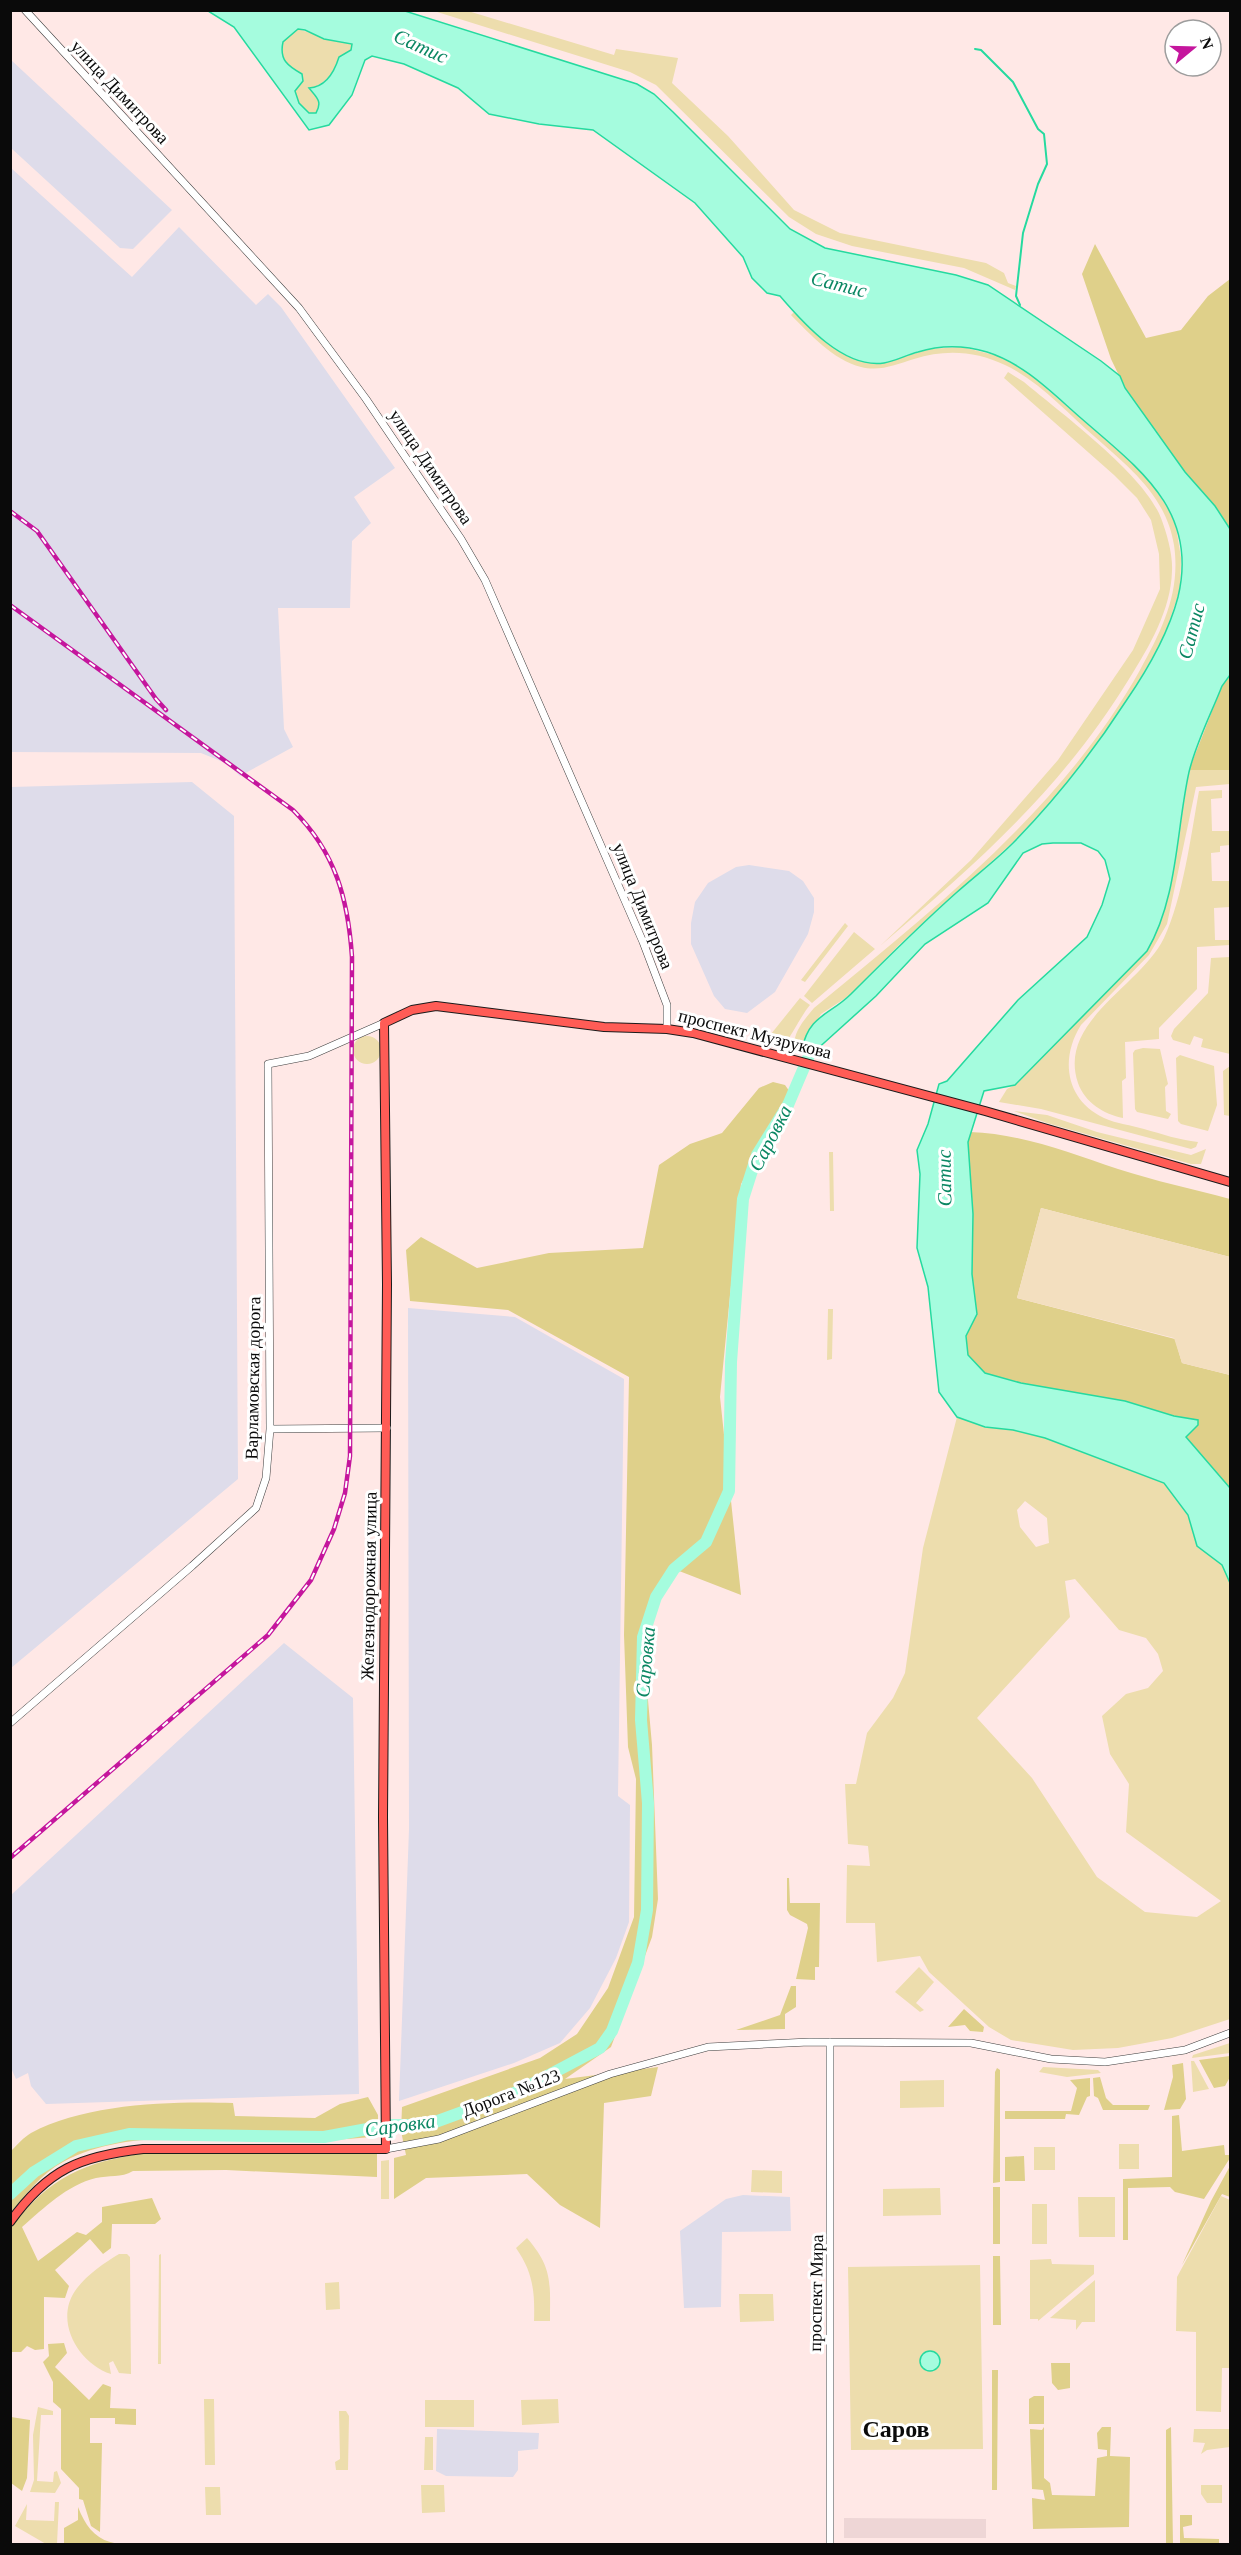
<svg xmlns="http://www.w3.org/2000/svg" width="1241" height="2555" viewBox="0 0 1241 2555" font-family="'Times New Roman',serif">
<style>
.industrial{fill:#dedcea}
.green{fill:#edddad;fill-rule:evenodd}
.forest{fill:#dfd08a}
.pitch{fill:#f3dfbf}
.plaza{fill:#eed6d6}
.water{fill:#a5fcde;stroke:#25da9f;stroke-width:1.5;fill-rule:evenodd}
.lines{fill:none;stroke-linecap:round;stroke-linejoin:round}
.stream{stroke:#25da9f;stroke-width:2}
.river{stroke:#a5fcde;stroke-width:12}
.minor-casing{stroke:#3d3d3d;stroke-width:8}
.major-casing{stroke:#1b1b1b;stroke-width:10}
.minor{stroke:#fff;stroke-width:7}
.major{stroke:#ff5c56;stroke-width:8}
.rail-casing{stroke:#c5169d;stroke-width:4.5}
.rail{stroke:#fff;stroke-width:2;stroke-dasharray:7;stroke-linecap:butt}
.labels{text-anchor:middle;stroke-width:6;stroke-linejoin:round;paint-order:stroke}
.street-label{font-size:18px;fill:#0a0a0a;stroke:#fff}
.water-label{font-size:20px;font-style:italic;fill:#0b8763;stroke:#fff}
.district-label{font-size:24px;font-weight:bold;fill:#0a0a0a;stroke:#fff}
</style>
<rect width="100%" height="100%" fill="#ffe8e6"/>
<!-- industrial -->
<path class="industrial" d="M10,59L172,210L133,249L120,248L11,148Z
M11,168L132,277L179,227L256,305L268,294L281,307L395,468L354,497L371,523L352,541L350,608H278L284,729L293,747L240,776L228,764L201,753L11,752Z
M192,782L234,816L238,1479L11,1668V787Z
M749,865L789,871L803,881L814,898V912L808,934L775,992L747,1013L725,1009L714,996L691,944V923L695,902L708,883L736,867Z
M408,1308L515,1317L624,1379L618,1796L630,1805L629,1922L616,1958L590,2008L560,2043L514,2063L399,2101L409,1829Z
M284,1643L353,1698L359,2094L46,2104L31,2086L28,2073L16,2079L11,2068V1895Z
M743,2195L790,2197L791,2231L722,2232L721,2307L684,2308L680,2231L726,2199Z
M437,2429L539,2433L538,2449L518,2451V2470L513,2477L446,2476L436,2471Z"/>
<!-- green -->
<path class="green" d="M434,11H468L614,55L616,49L678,58L672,83L728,136L794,210L840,233L986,263L1004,273L1008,283L1016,286L1015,290L964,268L852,246L816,234L789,217L656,85L630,72Z
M298,29L331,40L352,44L351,50L340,57C334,75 326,81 310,90C319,97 322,104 316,114L309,113L299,103L295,92L303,81L302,74C288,66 279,60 283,42Z
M794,312L856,360L888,362L929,349L962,347L998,356L1027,372L1145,474L1169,510L1176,527L1181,558L1180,589L1164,637L1132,693L1096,746L1058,794L1012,843L900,944L850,995L821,1014L802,1049L794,1048C793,1032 804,1020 814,1008C934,909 1063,808 1140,670C1162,630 1181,592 1174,545C1166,496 1130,468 1095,437C1067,413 1039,381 1005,365C976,351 945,349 914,359C897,364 880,372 861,367C833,360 810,334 791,315Z
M1008,372L1024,382C1062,414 1144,474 1161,518C1167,534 1173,555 1172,571C1171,610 1149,647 1129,679C1060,791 978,862 880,946L971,860L1058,760L1133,650L1160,589L1159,554L1151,520L1137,498L1114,475L1004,378Z
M1189,770H1230V784L1196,787L1167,924L1149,955L1081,1025C1060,1058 1065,1100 1104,1118C1117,1124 1131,1125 1144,1129C1162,1134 1179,1140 1198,1142L1196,1147L1191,1149L1041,1109L999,1102L1007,1089L1015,1085L1147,951L1176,851Z
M1222,790V798L1211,799L1212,831H1230V845L1220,846V852L1211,853L1212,881H1230V907L1214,908L1215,940H1230V945L1197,947V989L1159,1028V1039L1125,1042L1126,1078L1122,1081L1123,1118C1104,1114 1085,1103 1078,1083C1057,1021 1141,986 1164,938C1183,898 1191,835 1199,791Z
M845,923L848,926L805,982L801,980Z
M854,932L875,949L812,1003L804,996Z
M1230,957V1054L1201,1047L1203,1039L1194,1036L1190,1045L1173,1040L1171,1036L1174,1029L1208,993L1211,958Z
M800,998L810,1005C802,1014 788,1042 784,1045L770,1042L771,1034Z
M353 1050a14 14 0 1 1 28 0a14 14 0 1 1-28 0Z
M1143,1048L1160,1049L1168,1084L1165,1087L1166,1111L1171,1114L1168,1119L1137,1112L1135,1109L1133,1053L1135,1050Z
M1180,1055L1214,1066L1217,1105L1208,1131L1181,1124L1178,1121L1176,1058Z
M1230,1066V1116L1224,1115L1223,1071Z
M1014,1111L1047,1115L1097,1132L1191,1155L1206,1149L1201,1164H1191L1047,1123Z
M829,1152H833L834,1211H830Z
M828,1309H833L832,1359L827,1360Z
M957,1417L985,1427L1013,1430L1045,1438L1164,1483L1188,1515L1197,1546L1222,1565L1230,1583V2019L1172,2038L1118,2048L1073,2050L1011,2040L989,2027L929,1972L920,1956L877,1962L875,1923H846L847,1865L870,1866L868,1846L848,1844L845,1784H856L867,1733L893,1698L905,1673L923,1548ZM1025,1501L1047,1518L1049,1543L1036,1547L1020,1527L1017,1510ZM1075,1579L1119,1630L1146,1638L1158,1654L1163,1671L1148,1688L1126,1694L1102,1716L1110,1754L1129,1784L1126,1832L1221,1901L1197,1917L1145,1912L1097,1877L1032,1778L977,1718L1070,1617L1065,1581Z
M919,1967L934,1982L916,2003L924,2010L920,2012L895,1992Z
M1230,2043V2053L1192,2058L1193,2055Z
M1191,2061H1194L1209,2089L1193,2092Z
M1043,2067L1098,2070L1101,2073L1067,2077L1039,2072Z
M944,2080V2107L900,2108V2081Z
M1119,2144H1139V2169H1119Z
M1034,2147H1055V2170H1034Z
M389,2160V2199H381V2161Z
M752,2170L782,2171V2193L751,2192Z
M940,2188L941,2215L883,2216V2189Z
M1221,2196L1230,2200V2368H1222L1221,2412L1196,2411V2332L1176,2331L1177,2277Z
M1078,2197H1115V2237H1079Z
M1032,2204H1047V2244H1032Z
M527,2238C553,2268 550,2283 550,2321H534C535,2292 533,2272 516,2248Z
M119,2254H127L130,2257L131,2374L119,2373L113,2361L109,2363L111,2374C79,2364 54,2322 75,2291C85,2276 104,2263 119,2254Z
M161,2254V2364H158L159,2255Z
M1051,2259L1052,2264L1094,2265V2274L1038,2321V2319H1030V2260Z
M980,2265L983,2449L851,2450L848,2267Z
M1095,2280V2322H1082L1076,2330V2320L1050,2318Z
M339,2282L340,2309L326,2310L325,2283Z
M739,2294H773L774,2321L740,2322Z
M204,2399H214L215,2465H205Z
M558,2399L559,2423L522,2425L521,2400Z
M425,2400H474V2427H425Z
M38,2407L53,2411V2415H41L37,2481L53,2482L54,2472L57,2471L61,2483L55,2493L30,2492L34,2480L33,2435Z
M339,2411H346L349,2416L348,2470H336L335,2462L340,2459Z
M1194,2429H1230V2447L1207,2450L1201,2454L1205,2443L1193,2442Z
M425,2437H433V2470H424Z
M421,2485H444L445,2512L422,2513Z
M1201,2485H1222V2503H1207L1201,2494Z
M205,2487H220L221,2515H206Z
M55,2502H59L57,2544H46L15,2526L27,2504L26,2520L54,2521Z"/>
<!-- forest -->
<path class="forest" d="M1095,244L1146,338L1181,330L1208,296L1230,279V529L1215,506L1185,472L1125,388L1111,359L1082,274Z
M1230,675V770H1189L1222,686Z
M773,1082L785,1085L792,1095L741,1184L720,1397L741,1595L674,1569L651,1619L647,1689L652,1745L658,1899L652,1937L611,2047L565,2079L658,2067L651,2096L604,2103L600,2228L560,2205L527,2174L426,2178L394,2199V2158L406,2155L401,2131L402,2107L540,2058L577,2034L608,1988L634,1917L636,1779L628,1747L624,1635L629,1377L508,1310L410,1301L406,1250L421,1237L477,1268L549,1253L643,1248L659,1165L690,1144L722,1133L759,1088Z
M970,1132C1023,1134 1069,1153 1118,1169C1155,1181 1193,1189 1230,1199V1257L1041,1208L1017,1298L1175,1339L1182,1363L1230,1375V1488L1186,1437L1198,1425V1420L1174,1416L1125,1401L1021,1383L985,1373L968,1355L966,1336L977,1314L972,1274L973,1214L968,1142Z
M787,1878H789L790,1903H820L819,1967H815V1980L796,1979L808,1928L807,1924L790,1915L787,1910Z
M791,1986H796V2007L785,2014V2029L736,2030L780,2015Z
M964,2009L984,2027L983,2032L970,2031L965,2025L948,2027Z
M1230,2056V2077L1225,2086L1214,2088L1199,2060Z
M1183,2063L1186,2099L1180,2109L1164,2110L1173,2077L1172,2065Z
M997,2068L1000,2070V2182L993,2183L995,2072Z
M1100,2077L1106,2098L1113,2105H1150L1148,2110H1103L1098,2098L1094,2096L1093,2078Z
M1090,2078V2096L1087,2097L1079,2115L1066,2114L1065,2119H1005V2111H1071L1077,2088L1070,2080Z
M368,2097L378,2115V2131L372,2137C343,2139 314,2142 285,2142C212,2143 131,2126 63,2162C42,2173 26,2194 11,2212V2151C17,2145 24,2137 31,2133C86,2103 173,2101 233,2103L235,2116L315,2118L340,2104Z
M1179,2115L1182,2151L1224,2145L1225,2155H1230V2158L1204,2199L1175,2192L1170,2187L1128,2188V2240H1123V2179L1172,2177V2116Z
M146,2153H377V2177L226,2170L133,2171C121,2178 109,2175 96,2178C67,2185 44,2208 22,2227L38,2261L77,2232L86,2235L102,2222V2207L152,2198L161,2219L155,2224H112L111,2248L103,2254L90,2239L55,2270L69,2286L65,2298L44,2297V2349L35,2350L27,2346L21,2352H12L11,2389V2228C49,2177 84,2162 146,2153Z
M1024,2156L1025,2181H1005V2157Z
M1230,2166V2197L1222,2194L1182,2265L1211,2201Z
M993,2187H1000V2244H993Z
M993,2256H1000L1001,2325H993Z
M64,2343L67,2353L55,2367L89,2400L103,2384L111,2387L110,2408L136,2409V2425L115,2424V2418H90V2443H102L100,2532L91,2526L83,2500L79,2499V2488L61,2469V2409L53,2402V2382L43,2362L49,2356L48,2344Z
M1051,2363H1070V2388L1058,2390L1052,2383Z
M992,2370H998L997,2490H992Z
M1034,2396H1044V2424H1029V2399Z
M11,2417L30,2420L27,2478L22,2491L11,2483Z
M1044,2427V2478L1050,2483L1052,2495L1095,2496L1097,2458L1107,2456V2450L1098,2449L1097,2433L1102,2427H1111L1110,2456L1130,2457L1129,2527L1033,2529L1032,2498L1045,2500L1043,2490L1032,2489L1030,2429L1042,2430Z
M1171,2427L1173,2544H1166V2430Z
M78,2507C87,2530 99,2544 126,2544C135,2544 147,2542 154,2544H64V2528L78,2520Z
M1180,2515H1192V2525L1183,2527L1184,2538L1219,2539V2544H1180Z"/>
<!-- pitch -->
<path class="pitch" d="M1041,1208L1230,1257V1375L1182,1363L1174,1338L1017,1298Z"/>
<!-- plaza -->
<path class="plaza" d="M844,2518L986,2519V2538H844Z"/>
<!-- water -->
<path class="water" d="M208,11H405L637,84L654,94L673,112L790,229L825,248L956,275L988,285L1101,361L1120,376L1125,388L1185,472L1215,506L1230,529V675L1222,686C1211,714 1196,743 1189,772C1176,831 1178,898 1147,951L1015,1085L984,1091L968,1142L973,1214L972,1274L977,1314L966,1336L968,1355L985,1373L1021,1383L1125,1401L1174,1416L1198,1420V1425L1186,1437L1230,1488V1583L1222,1565L1197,1546L1188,1515L1164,1483L1045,1438L1013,1430L985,1427L957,1417L939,1392L928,1287L917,1248L920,1174L917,1150L928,1124L939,1084L947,1081L1018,1000L1087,937L1102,905L1110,879L1105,860L1098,851L1081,843H1053L1042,844L1023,853L988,903L925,944L876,996L814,1052L802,1049C809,1015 830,1015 851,994C885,960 920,925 956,893C975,876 995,861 1013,843C1056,799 1093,752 1126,701C1148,669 1168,635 1178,597C1199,510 1138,468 1082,419C1052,393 1025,364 987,352C964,345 940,345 918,352C906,355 896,361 884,363C844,369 804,324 780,296L767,293L752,278L743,257L695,203L593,130L539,124L489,114L458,88L404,64L372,56L365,60L352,95L329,125L309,130L234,27ZM298,29L305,30L324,39L352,44L351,50L339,57C334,73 326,87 309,88C316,97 323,101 316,113H309L299,103L295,91L303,81L302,74C288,66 279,60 283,42Z
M920 2361a10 10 0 1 1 20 0a10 10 0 1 1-20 0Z"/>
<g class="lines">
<!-- stream -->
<path class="stream" d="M975,49L981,50L1013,82L1038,129L1044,134L1047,164L1038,184L1023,233L1016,296L1020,305"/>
<!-- river -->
<path class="river" d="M10,2194L34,2172L76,2146L129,2134L324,2137L389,2125H427L517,2092L600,2048L612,2031L638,1963L647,1910L648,1803L641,1720L643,1637L656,1597L674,1569L706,1542L729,1491L731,1362L743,1199L757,1155L788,1105L817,1037"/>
<defs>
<path id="minor" d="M25,10L299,308L366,399L461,539L485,580L643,942L667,1005V1029
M270,1429L387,1428
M10,1723L192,1566L256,1508L266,1478L270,1429L268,1064L309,1056L384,1023
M386,2149L439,2139L610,2074L708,2047L809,2042L971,2043L1051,2059L1105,2062L1185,2050L1230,2033
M830,2544V2042"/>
<path id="major" d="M10,2222C48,2169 80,2156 143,2149H386L383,1817L387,1284L384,1023L412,1010L436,1006L604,1027L667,1029L693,1033L985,1111L1230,1182"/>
</defs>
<!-- minor casing -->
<use href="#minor" class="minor-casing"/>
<!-- major casing -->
<use href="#major" class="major-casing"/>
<!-- minor -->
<use href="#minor" class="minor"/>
<!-- major -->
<use href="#major" class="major"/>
<defs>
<path id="rail" d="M10,511L37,531L156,699L166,710
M10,605L293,810C336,853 348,899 352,957L350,1456L345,1493L334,1529L311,1580L268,1635L10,1858"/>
</defs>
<!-- rail casing -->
<use href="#rail" class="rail-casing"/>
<!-- rail -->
<use href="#rail" class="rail"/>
</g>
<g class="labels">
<!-- street labels -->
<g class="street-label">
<text transform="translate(120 92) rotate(47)" y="6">улица Димитрова</text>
<text transform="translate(431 467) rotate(56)" y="6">улица Димитрова</text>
<text transform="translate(643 906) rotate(68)" y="6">улица Димитрова</text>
<text transform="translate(755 1034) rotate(14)" y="6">проспект Музрукова</text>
<text transform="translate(253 1378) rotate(-89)" y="6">Варламовская дорога</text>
<text transform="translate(369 1586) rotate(-89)" y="6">Железнодорожная улица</text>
<text transform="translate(511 2093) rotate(-21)" y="6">Дорога №123</text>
<text transform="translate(816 2293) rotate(-89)" y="6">проспект Мира</text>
</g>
<!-- water labels -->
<g class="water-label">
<text transform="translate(421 46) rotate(24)" y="7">Сатис</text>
<text transform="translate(839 284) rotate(14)" y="7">Сатис</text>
<text transform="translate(1191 631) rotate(-75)" y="7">Сатис</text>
<text transform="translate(770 1138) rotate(-63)" y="7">Саровка</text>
<text transform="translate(944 1178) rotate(-91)" y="7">Сатис</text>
<text transform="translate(645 1662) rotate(-85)" y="7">Саровка</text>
<text transform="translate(400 2125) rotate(-8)" y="7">Саровка</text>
</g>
<!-- district labels -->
<g class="district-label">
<text x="896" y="2437">Саров</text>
</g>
</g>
<!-- border -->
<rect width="1241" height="2555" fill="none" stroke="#0a0a0a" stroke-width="24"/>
<!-- north arrow -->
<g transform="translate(1193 48) rotate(71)"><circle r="28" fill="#ffffff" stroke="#9d9d9d" stroke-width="1.5"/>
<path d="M0-4.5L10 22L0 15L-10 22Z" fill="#c5169d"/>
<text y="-9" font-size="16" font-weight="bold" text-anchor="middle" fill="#0a0a0a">N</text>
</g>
</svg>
